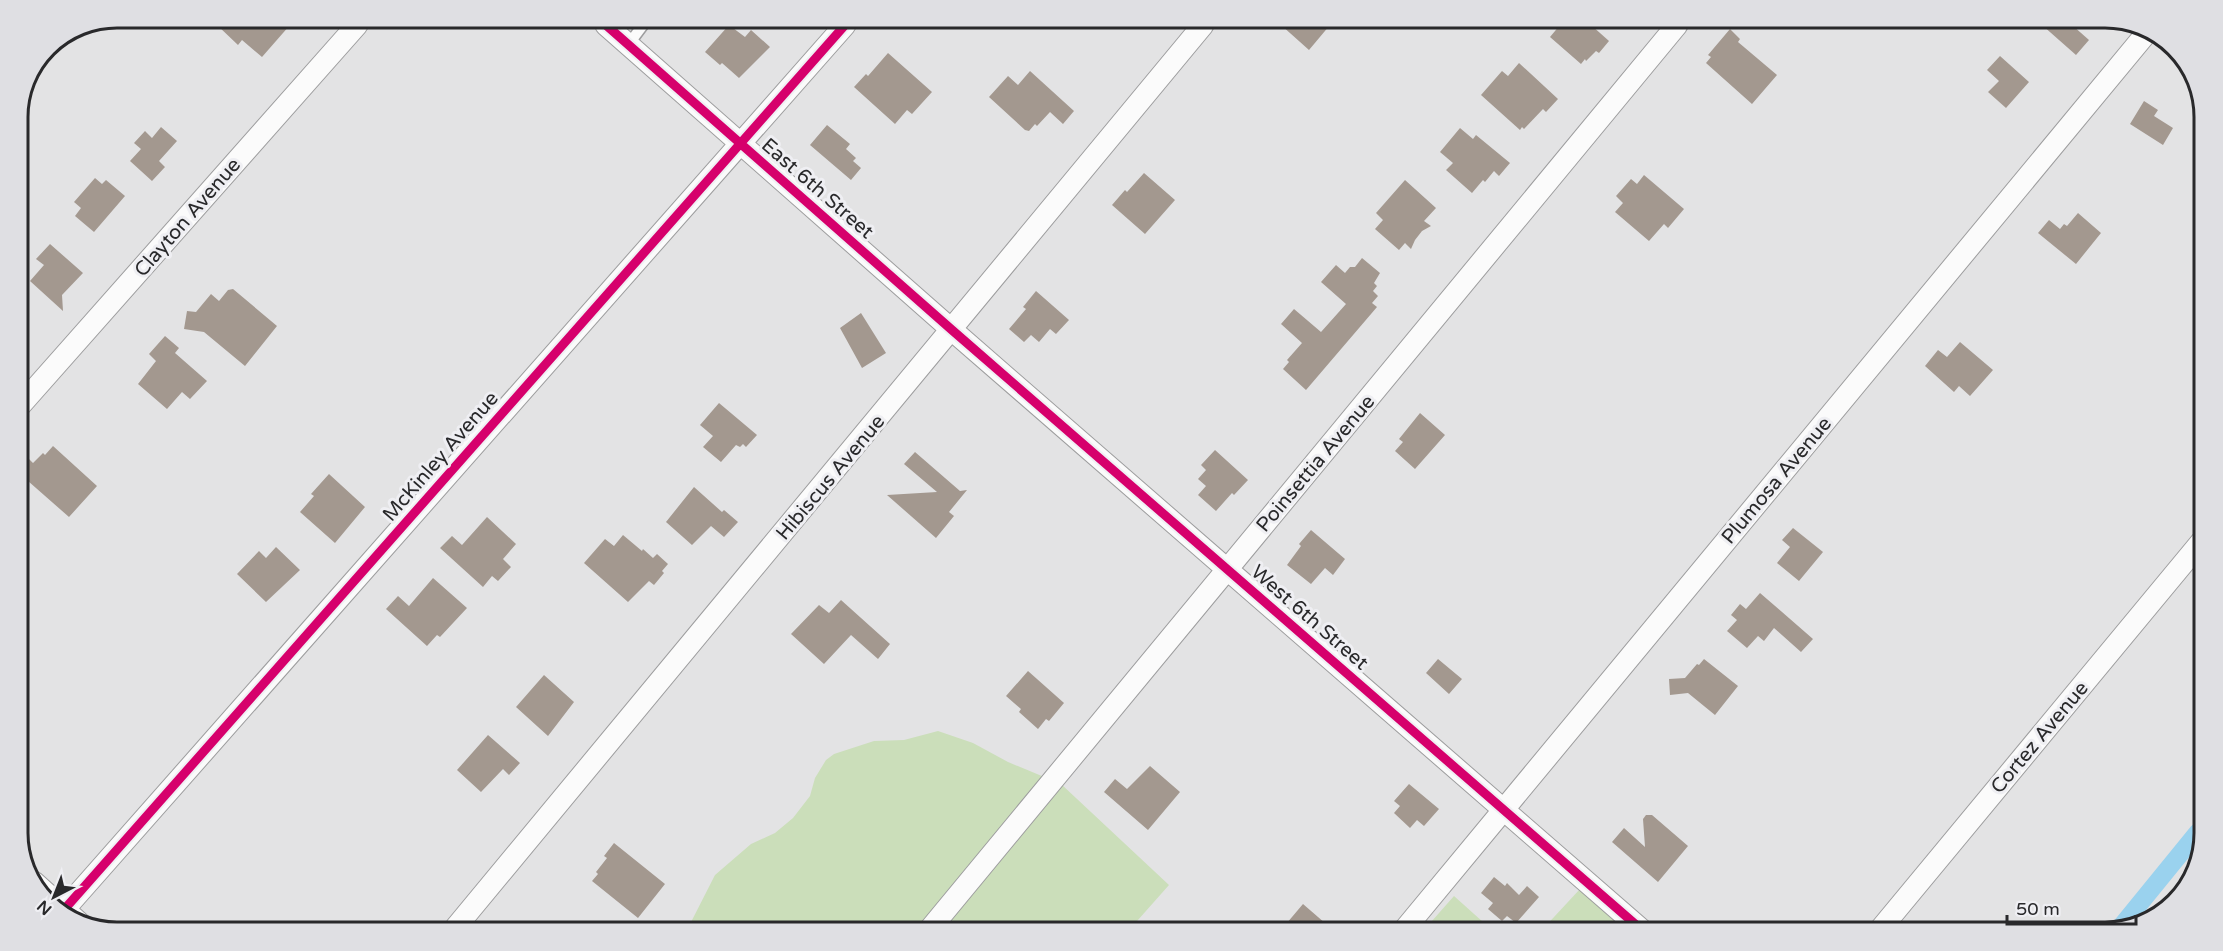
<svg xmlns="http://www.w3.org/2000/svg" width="2223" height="951" viewBox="0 0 2223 951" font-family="'Varela Round',sans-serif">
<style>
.green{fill:#cbdeba}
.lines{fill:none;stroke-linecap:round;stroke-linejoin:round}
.canal{stroke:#9ad2ee;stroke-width:18}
.building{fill:#a3988f}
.service-casing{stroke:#9d9d9e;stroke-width:13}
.minor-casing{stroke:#9d9d9e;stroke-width:23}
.service{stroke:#fbfbfb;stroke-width:10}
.minor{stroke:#fbfbfb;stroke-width:21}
.cycleway-casing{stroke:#efeff3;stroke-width:13}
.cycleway{stroke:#d6006c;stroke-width:9}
.labels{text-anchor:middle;stroke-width:6;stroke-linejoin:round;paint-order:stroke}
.street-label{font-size:20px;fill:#29292b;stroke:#efeff3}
.rim{fill:none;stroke:#29292b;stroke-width:3}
</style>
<rect width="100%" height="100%" fill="#e3e3e4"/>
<!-- green -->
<path class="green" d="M938,731L973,743L1008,762L1061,784L1169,885L1130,929L688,928L715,875L751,844L775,833L793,818L810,796L815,778L826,760L834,754L874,741L904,740Z
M1580,889L1628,931H1541Z
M1454,896L1493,931L1424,930Z"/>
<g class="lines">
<!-- canal -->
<path class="canal" d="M2119,929L2198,832"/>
</g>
<!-- building -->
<path class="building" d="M217,25H290L262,57L242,40L238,45Z
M729,25L745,37L751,30L770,47L739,78L722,63L720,65L705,52Z
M1281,25H1330L1309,50Z
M1560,25H1591L1609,41L1599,53L1596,51L1586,61L1585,59L1581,64L1550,37Z
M2042,25H2072L2089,40L2076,55Z
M1730,29L1740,39L1738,42L1777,75L1752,104L1706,63L1711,57L1708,55Z
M888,53L932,92L912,114L907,110L895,124L854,87L866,74L868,76Z
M2000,56L2029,82L2006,108L1988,92L1999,81L1987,70Z
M1519,63L1558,99L1546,112L1543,109L1524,129L1522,127L1520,130L1481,95L1502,71L1508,76Z
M1030,71L1074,111L1063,124L1050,112L1037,126L1035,124L1029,131L1025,130L989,97L1008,76L1018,85Z
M2144,101L2158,110L2154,116L2173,128L2163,145L2130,124Z
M827,125L850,144L846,149L856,158L853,161L861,168L851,180L810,145Z
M161,127L177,141L159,161L165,167L152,181L130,161L141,149L134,143L145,131L152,138Z
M1460,128L1473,139L1476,135L1510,163L1499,176L1494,171L1485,182L1483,180L1472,193L1446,170L1453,163L1440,152Z
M1144,173L1175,200L1145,234L1112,205L1125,190L1127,192Z
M1644,175L1684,209L1668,228L1664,224L1649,241L1615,212L1623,203L1616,196L1631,179L1637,184Z
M95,178L102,184L106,180L125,196L94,232L75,216L81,208L74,202Z
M1405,180L1436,208L1424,221L1431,226L1422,231L1415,240L1411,249L1405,243L1399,250L1375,229L1383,220L1376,213Z
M2078,213L2101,233L2076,264L2038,233L2049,220L2060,229L2064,224L2067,226Z
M50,244L83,273L62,295L63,311L30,281L44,265L36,259Z
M1362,258L1380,273L1374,283L1377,286L1373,291L1378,296L1372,303L1377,307L1306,390L1283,369L1289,362L1287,360L1302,343L1281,324L1294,309L1321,332L1346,304L1321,282L1336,265L1345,273L1350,267H1355Z
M233,289L277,326L245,366L204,332L184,329L187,311L196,312L211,294L219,301L228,290Z
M1036,291L1069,320L1056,334L1050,329L1039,342L1031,335L1024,342L1009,329L1026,309L1023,307Z
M861,313L886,353L862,368L840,328Z
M165,336L179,348L175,353L207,381L190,399L182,392L167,409L138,384L156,361L149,354Z
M1960,342L1993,370L1970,396L1959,386L1954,392L1925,366L1938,350L1947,357Z
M719,403L757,435L746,447L743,444L740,447L736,445L721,462L703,447L713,436L700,425Z
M1420,413L1445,435L1415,469L1395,451L1403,442L1399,439Z
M53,446L97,486L69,517L28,481L25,484L18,477V467L27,457L33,463L43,453L45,455Z
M1215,450L1248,480L1234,495L1232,493L1216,511L1198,495L1206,486L1198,479L1206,470L1201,465Z
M915,452L960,491L967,490L949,512L954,516L936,538L887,495L937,492L904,464Z
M329,474L365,507L335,543L300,512L314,496L311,494Z
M694,487L722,512L724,510L738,522L724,537L711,526L692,545L666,522Z
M487,517L516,544L503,559L511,567L498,581L492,576L483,587L440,548L452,536L462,545Z
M1793,528L1823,552L1799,581L1777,563L1790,547L1782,540Z
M1311,530L1345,559L1333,575L1325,568L1311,584L1287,565L1301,546L1299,544Z
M623,535L642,551L643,549L653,558L657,554L668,564L662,571L664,573L654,585L649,581L628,602L584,563L605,539L614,546Z
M276,547L300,570L266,602L237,574L259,551L266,558Z
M433,578L467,608L440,637L437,635L427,646L386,609L398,596L409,606Z
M1760,593L1813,639L1801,652L1774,628L1764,641L1758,636L1747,648L1727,631L1737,620L1731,615L1740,604L1746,609Z
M841,600L890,644L878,659L851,635L824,664L791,634L819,605L829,613Z
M1438,659L1462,679L1449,694L1426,673Z
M1704,659L1738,686L1715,715L1688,693L1670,695L1669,679L1685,678L1697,664L1699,665Z
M1028,671L1064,703L1049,721L1046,719L1038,729L1019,712L1021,709L1006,696Z
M544,675L574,702L548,736L516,707Z
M488,735L520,763L509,775L503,769L481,792L457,770Z
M1150,766L1180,792L1148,830L1104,792L1115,779L1127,789Z
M1409,784L1439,809L1424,826L1417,820L1410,828L1394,813L1400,806L1394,801Z
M1646,815H1652L1688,846L1658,882L1612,842L1624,828L1645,847L1643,819Z
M614,843L665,884L638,918L592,881L598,874L596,872L607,858L604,856Z
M1494,877L1505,886L1507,883L1519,895L1527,886L1539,897L1516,923L1507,916L1502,921L1488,909L1493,903L1481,893Z
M1303,904L1333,930H1281Z"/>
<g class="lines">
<defs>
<path id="service" d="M628,45L643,25"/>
<path id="minor" d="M606,25L952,330L1643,931
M18,408L357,25
M34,882L83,926
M62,912L845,25
M456,927L1203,25
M930,929L1677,25
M1404,930L2149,30
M1878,932L2201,542"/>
</defs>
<!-- service casing -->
<use href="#service" class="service-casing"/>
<!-- minor casing -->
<use href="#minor" class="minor-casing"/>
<!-- service -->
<use href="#service" class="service"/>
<!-- minor -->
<use href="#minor" class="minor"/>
<defs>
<path id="cycleway" d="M606,25L952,330L1643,931
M62,912L845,25"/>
</defs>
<!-- cycleway casing -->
<use href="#cycleway" class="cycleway-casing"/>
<!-- cycleway -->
<use href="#cycleway" class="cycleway"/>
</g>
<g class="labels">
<!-- street labels -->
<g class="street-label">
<text transform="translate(818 188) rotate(41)" y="7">East 6th Street</text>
<text transform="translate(187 217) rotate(-49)" y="7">Clayton Avenue</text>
<text transform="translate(440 456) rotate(-49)" y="7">McKinley Avenue</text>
<text transform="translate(1315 463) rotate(-50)" y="7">Poinsettia Avenue</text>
<text transform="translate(830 477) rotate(-50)" y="7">Hibiscus Avenue</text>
<text transform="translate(1776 480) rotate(-50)" y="7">Plumosa Avenue</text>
<text transform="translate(1310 617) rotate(41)" y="7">West 6th Street</text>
<text transform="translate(2039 737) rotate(-50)" y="7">Cortez Avenue</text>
</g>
</g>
<!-- crop -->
<path d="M0 0H2223V951H0ZM117 28H2105A89 89 0 0 1 2194 117V833A89 89 0 0 1 2105 922H117A89 89 0 0 1 28 833V117A89 89 0 0 1 117 28Z" fill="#dfdfe3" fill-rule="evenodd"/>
<path class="rim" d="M117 28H2105A89 89 0 0 1 2194 117V833A89 89 0 0 1 2105 922H117A89 89 0 0 1 28 833V117A89 89 0 0 1 117 28Z"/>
<!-- north arrow -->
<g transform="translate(54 897) rotate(222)" stroke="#efeff3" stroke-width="4.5" paint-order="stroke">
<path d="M0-4.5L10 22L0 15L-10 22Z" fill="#29292b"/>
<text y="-9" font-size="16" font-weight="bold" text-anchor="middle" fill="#29292b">N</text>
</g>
<!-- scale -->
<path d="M2007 915v9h129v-9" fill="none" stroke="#29292b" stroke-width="3"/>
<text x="2016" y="915" font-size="18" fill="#29292b" stroke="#efeff3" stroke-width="4.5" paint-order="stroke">50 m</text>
</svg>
